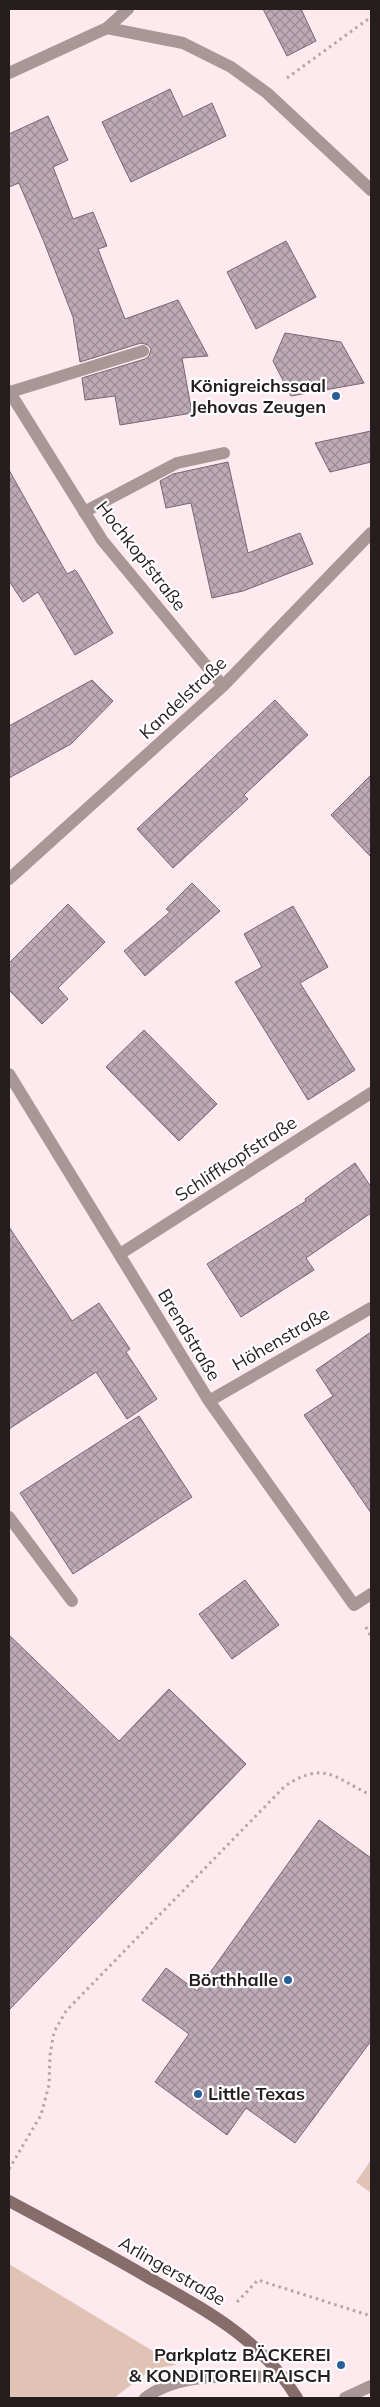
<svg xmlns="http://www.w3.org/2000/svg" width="380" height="2407" viewBox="0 0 380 2407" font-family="Mulish,sans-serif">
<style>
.grass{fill:#e1c3b6}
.building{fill:url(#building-cross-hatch);stroke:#796672}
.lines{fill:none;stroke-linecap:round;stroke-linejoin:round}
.path{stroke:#b5a4a8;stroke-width:3;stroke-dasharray:2.5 4;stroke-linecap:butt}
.lane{stroke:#a89796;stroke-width:12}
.street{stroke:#a89796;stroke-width:12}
.secondary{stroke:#866d6c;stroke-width:12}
.poi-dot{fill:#295f98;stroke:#fff;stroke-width:2}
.labels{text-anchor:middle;stroke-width:4.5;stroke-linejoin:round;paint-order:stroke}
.poi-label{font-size:18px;font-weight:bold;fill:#261d1f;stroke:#fff;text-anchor:end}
.street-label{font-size:18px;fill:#261d1f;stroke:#fff}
</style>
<defs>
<pattern id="building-cross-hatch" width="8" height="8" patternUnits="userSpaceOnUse" patternTransform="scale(1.25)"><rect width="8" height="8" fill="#beaab7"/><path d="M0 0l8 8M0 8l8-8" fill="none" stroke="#9a8a94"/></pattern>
</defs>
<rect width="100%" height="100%" fill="#fee9ee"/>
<!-- grass -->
<path class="grass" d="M371,2160V2193L356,2182Z
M9,2264L176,2365L152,2369L114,2398H9Z"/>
<!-- building -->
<path class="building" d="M263,9H301L316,41L287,56Z
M170,89L183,117L212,103L226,136L131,182L102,122Z
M48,116L68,160L53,167L73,219L93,212L107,246L98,249L125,319L178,300L208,356L182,358L192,413L120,425L115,396L85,400L82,378L145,359L149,356L151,349L148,345L141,343L80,362L73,317L44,242L19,183L9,187V134Z
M286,241L316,297L256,329L227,272Z
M285,333L341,342L364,383L291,396L273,361Z
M371,431V462L330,472L315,443Z
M228,462L248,553L300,533L313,564L243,591L212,598L191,503L166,508L160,481L173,474Z
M9,470L67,574L75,570L77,572L113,633L75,655L38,592L23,602L9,581Z
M92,680L113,701L71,744L9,778V726Z
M275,700L308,735L244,795L248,799L173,868L137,829Z
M371,775V857L331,815Z
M192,883L220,911L145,976L124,951L170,912L166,909Z
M68,904L105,942L58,988L68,999L42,1024L9,990V963Z
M293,906L328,967L300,983L355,1070L308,1100L235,982L262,967L244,934Z
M144,1030L217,1104L179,1141L106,1067Z
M355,1163L371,1187V1213L306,1258L314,1270L241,1317L207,1264L306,1201L305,1199Z
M9,1227L72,1321L99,1303L130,1349L126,1352L157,1399L127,1419L96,1372L9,1429Z
M371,1332V1513L304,1415L333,1396L316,1370Z
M139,1416L192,1497L73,1574L20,1493Z
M245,1580L279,1625L232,1659L199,1614Z
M9,1635L119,1741L169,1689L246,1764L9,2010Z
M319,1820L371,1858V2041L295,2143L246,2108L227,2135L155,2082L189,2034L142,2000L166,1968L197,1991Z"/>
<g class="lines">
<!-- path -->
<path class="path" d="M287,78L371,17
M366,1627L371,1637
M9,2169L41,2115L49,2085L50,2055L54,2032L66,2011L285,1786C325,1760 334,1778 371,1795
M237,2302L258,2280L371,2316"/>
<!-- lane -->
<path class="lane" d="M10,392L143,351
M84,512L177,463L224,453
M9,1517L72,1601
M145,2398C183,2370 240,2377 284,2377"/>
<!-- street -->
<path class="street" d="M107,28L128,9
M9,73L107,28L183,43L231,67L267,93L371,190
M9,391L102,540L223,686
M9,879L223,686L371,533
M9,1074L209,1401L354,1605L371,1594
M120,1254L371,1093
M209,1401L371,1308
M345,2398L371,2386"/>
<!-- secondary -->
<path class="secondary" d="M9,2201C56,2226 103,2251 149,2278C207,2311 261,2339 297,2398"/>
</g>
<!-- markers -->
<g class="poi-dot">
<circle cx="336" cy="396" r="5"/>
<circle cx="288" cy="1980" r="5"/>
<circle cx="198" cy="2094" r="5"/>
<circle cx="341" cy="2365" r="5"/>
</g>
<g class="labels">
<!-- poi labels -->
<g class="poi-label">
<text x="326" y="392">Königreichssaal<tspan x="326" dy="21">Jehovas Zeugen</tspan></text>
<text x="278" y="1986">Börthhalle</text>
<text x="208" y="2100" text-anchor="start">Little Texas</text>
<text x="331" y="2361">Parkplatz BÄCKEREI<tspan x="331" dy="21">&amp; KONDITOREI RAISCH</tspan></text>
</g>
<!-- street labels -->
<g class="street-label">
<text transform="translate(141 556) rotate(52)" y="6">Hochkopfstraße</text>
<text transform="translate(183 698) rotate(-43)" y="6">Kandelstraße</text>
<text transform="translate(236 1159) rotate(-33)" y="6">Schliffkopfstraße</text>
<text transform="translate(189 1335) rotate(59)" y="6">Brendstraße</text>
<text transform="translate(281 1339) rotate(-30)" y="6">Höhenstraße</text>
<text transform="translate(172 2271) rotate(30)" y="6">Arlingerstraße</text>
</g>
</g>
<!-- border -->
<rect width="380" height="2407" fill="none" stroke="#261d1f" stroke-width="20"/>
</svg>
